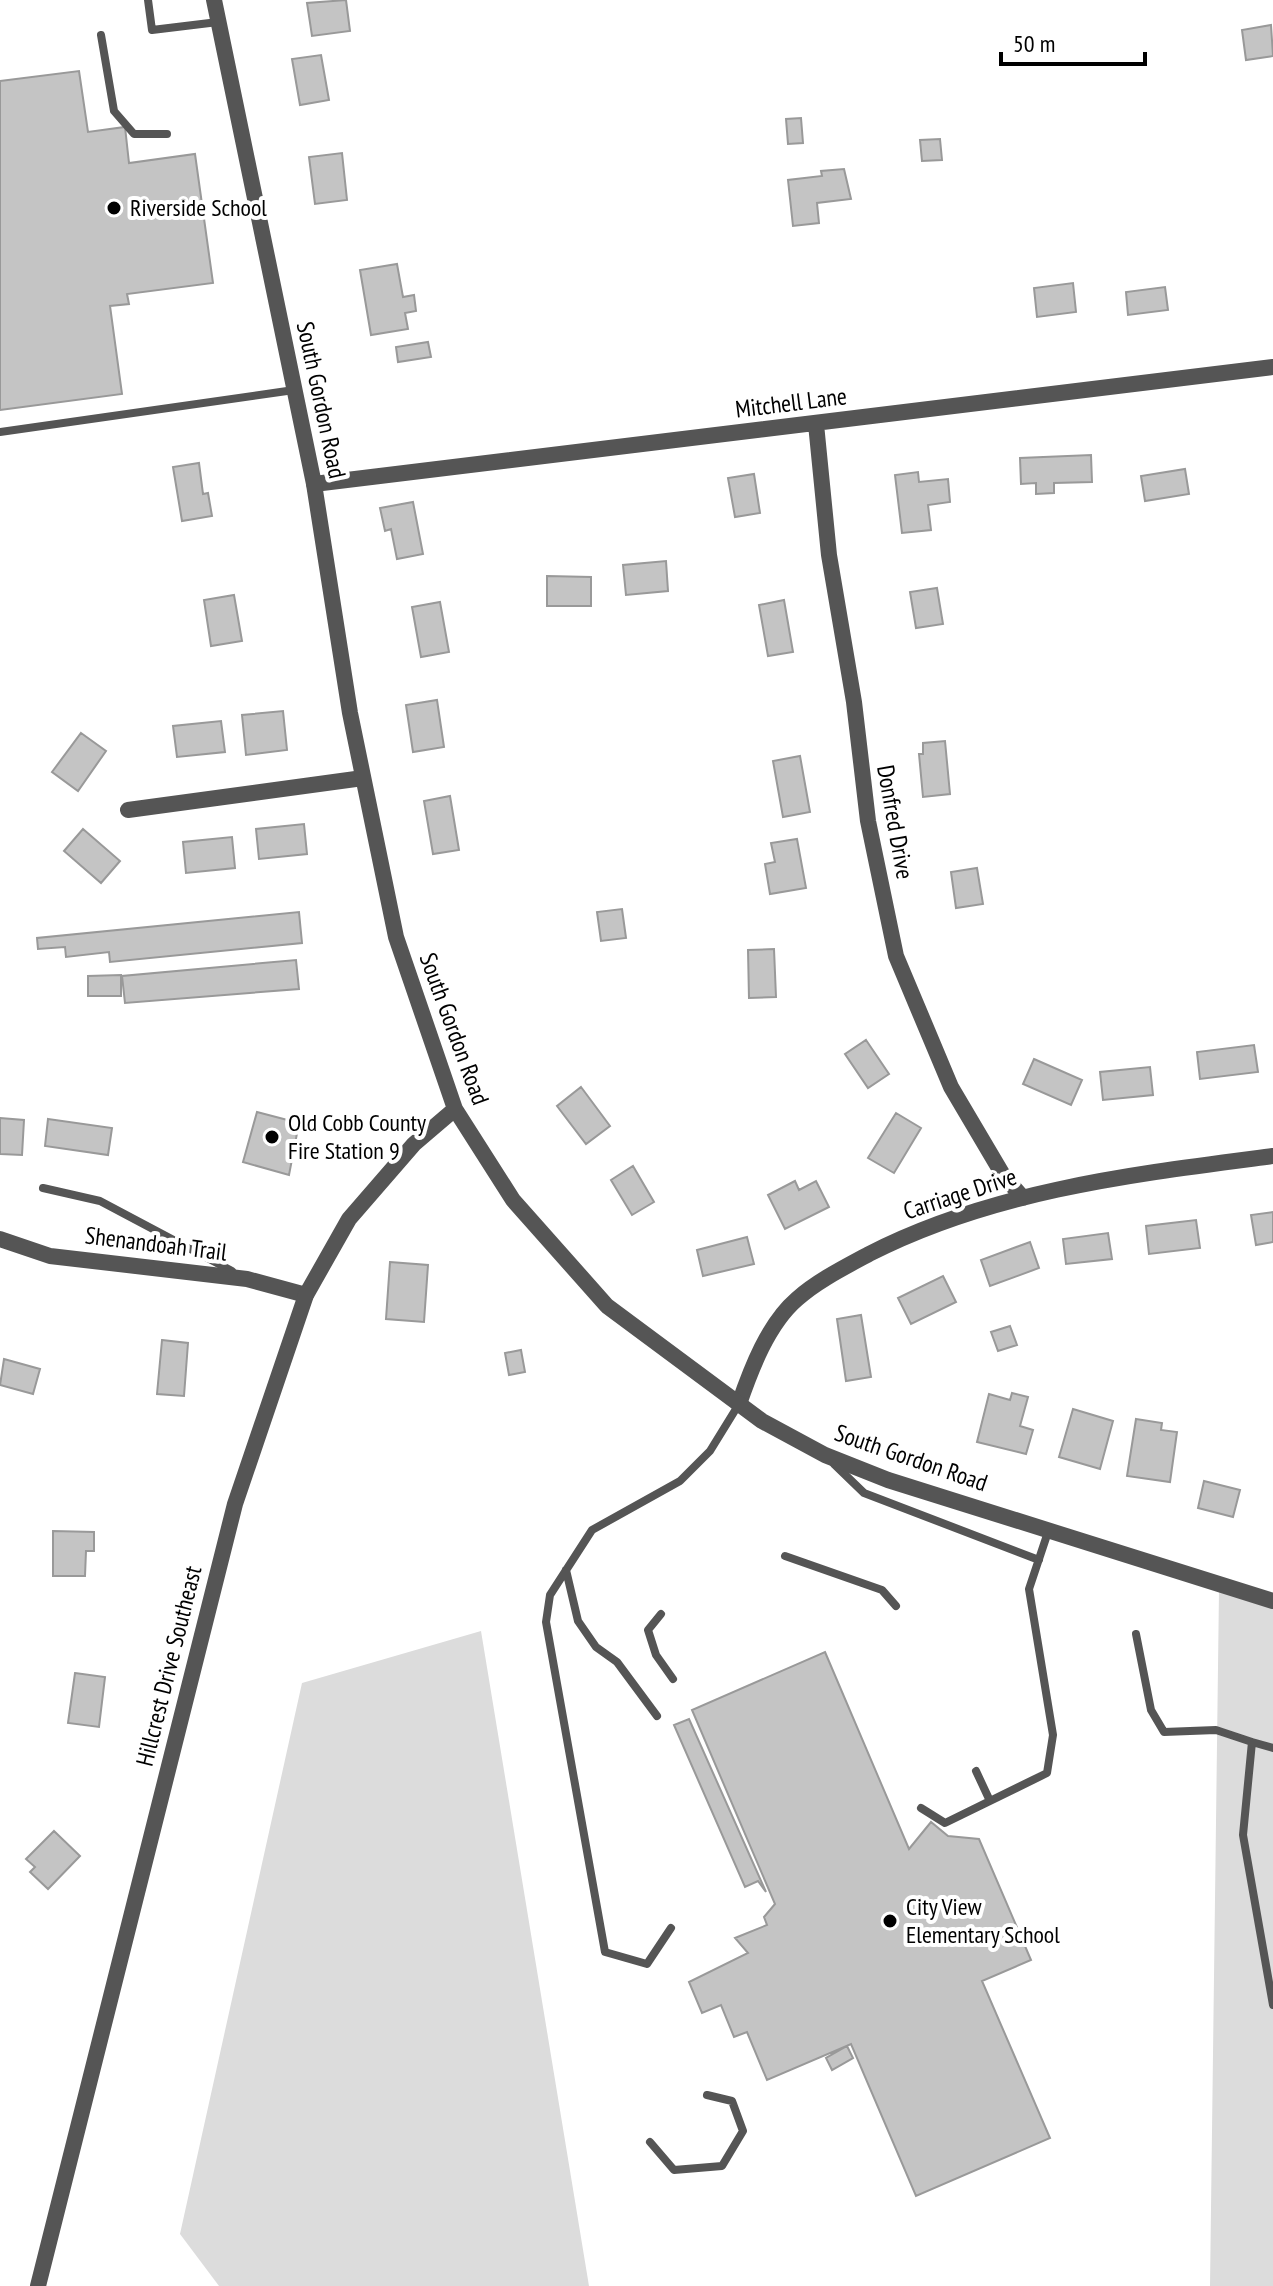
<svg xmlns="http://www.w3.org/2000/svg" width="1273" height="2286" viewBox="0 0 1273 2286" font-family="'PT Sans Narrow',sans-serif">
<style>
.green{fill:#dcdcdc}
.building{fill:#c4c4c4;stroke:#999;stroke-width:2}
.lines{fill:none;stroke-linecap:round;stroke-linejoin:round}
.service{stroke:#555;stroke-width:8}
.minor{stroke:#555;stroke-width:16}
.tertiary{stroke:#555;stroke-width:16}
.poi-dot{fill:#000;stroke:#fff;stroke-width:3}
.labels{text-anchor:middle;stroke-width:8;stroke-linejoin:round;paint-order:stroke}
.poi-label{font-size:24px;fill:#000;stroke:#fff;text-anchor:start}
.street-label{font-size:24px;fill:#000;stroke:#fff}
</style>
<rect width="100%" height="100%" fill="#fff"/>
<!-- green -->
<path class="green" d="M1219,1590L1273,1608V2286H1210Z
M481,1631L589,2286H219L180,2234L302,1683Z"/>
<!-- building -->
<path class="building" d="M346,0L350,31L312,36L307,3Z
M1271,25L1273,56L1246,60L1242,30Z
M321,55L329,100L300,105L292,59Z
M79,71L88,132L125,127L129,163L195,154L213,283L127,294L129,304L110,306L122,394L0,410V81Z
M801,118L803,143L788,144L786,119Z
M940,139L942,160L922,161L920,140Z
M342,153L347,200L315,204L309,157Z
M844,169L851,199L817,203L819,223L793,226L788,180L822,176L821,171Z
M397,264L403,297L414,295L416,311L405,313L408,329L371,335L360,270Z
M1073,283L1076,312L1037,317L1034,288Z
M1165,287L1168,310L1128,315L1126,292Z
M428,342L431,357L398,362L396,347Z
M1091,455L1092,482L1054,483V493L1036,494V483L1021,484L1020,458Z
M199,463L203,494L208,493L212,516L182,521L173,467Z
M1185,469L1189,494L1145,501L1141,476Z
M918,472L919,482L948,479L950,502L928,505L931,530L902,533L895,475Z
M754,474L760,513L735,517L728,478Z
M413,502L423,554L397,559L391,529L385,531L380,508Z
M666,561L668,591L626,595L623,565Z
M547,576L591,577V606H547Z
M937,588L943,624L916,628L910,592Z
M234,595L242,641L211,646L204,600Z
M784,600L793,652L768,656L759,605Z
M440,602L449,652L421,657L412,607Z
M437,700L444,747L413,752L406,705Z
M283,711L287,750L246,755L242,715Z
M221,721L225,752L177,757L173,726Z
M81,733L106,751L78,791L52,772Z
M945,741L950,794L923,797L919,754H923V743Z
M800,756L810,812L783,817L773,761Z
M450,796L459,850L433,854L424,801Z
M304,824L307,854L259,859L256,829Z
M83,829L120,861L101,883L64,851Z
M232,837L235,868L186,873L183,842Z
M797,839L806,888L770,894L765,864L775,862L771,843Z
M977,868L983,904L956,908L951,872Z
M622,909L626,938L601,941L597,912Z
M299,912L302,943L110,962L109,952L66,957L65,947L38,949L37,938Z
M774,949L776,997L749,998L748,950Z
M296,960L299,989L125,1003L122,976Z
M121,975V996H88V976Z
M866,1040L889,1074L868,1088L845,1054Z
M1254,1045L1258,1072L1200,1079L1197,1052Z
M1034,1059L1082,1080L1071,1105L1023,1084Z
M1150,1067L1153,1095L1103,1100L1100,1072Z
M581,1087L610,1126L586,1144L557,1106Z
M257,1112L299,1123L289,1175L243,1162Z
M896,1113L921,1128L894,1173L868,1158Z
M0,1118L24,1120L22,1155L0,1154Z
M48,1119L112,1128L108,1155L45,1146Z
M633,1166L654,1202L632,1215L611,1180Z
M795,1181L799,1190L816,1181L829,1207L785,1229L768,1195Z
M1273,1212V1242L1256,1245L1251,1215Z
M1196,1220L1200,1248L1149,1254L1146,1226Z
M1108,1233L1112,1259L1066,1264L1063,1239Z
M747,1237L754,1264L703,1276L697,1250Z
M1030,1242L1039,1268L990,1286L981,1260Z
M390,1262L428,1265L424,1322L386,1319Z
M943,1276L956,1302L911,1324L898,1298Z
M861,1315L871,1377L846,1381L837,1319Z
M1010,1326L1017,1345L998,1351L991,1332Z
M162,1340L188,1343L184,1396L157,1394Z
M521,1350L525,1372L509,1375L505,1353Z
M4,1359L40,1369L33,1394L0,1385Z
M1012,1393L1028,1397L1020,1426L1033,1430L1026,1454L977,1442L989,1394L1010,1400Z
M1073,1409L1113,1421L1100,1469L1059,1457Z
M1136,1419L1162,1423L1161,1430L1177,1432L1170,1482L1127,1476Z
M1204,1481L1240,1490L1233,1517L1198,1508Z
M53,1531L94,1532V1551H86L85,1576H53Z
M825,1652L909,1849L931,1822L948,1836L979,1839L1031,1960L982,1981L1050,2138L916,2196L851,2044L767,2080L747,2032L734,2037L721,2005L702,2013L689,1982L748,1953L735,1938L767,1925L764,1917L775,1904L692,1710Z
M75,1673L105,1677L99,1727L68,1723Z
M689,1719L766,1892L758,1881L745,1887L674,1725Z
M54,1831L80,1856L48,1889L30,1872L35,1867L26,1859Z
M847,2046L853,2058L832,2070L826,2058Z"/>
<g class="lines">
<!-- service -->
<path class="service" d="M148,0L152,30L218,22
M101,35L114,111L134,134H167
M0,432L294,390
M43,1188L100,1201L232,1271
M834,1464L864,1493L1039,1560
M785,1556L882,1590L896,1606
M566,1570L578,1621L596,1647L617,1662L657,1716
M661,1614L648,1630L656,1655L673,1679
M1136,1634L1151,1710L1164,1732L1216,1730L1252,1742
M1273,1748L1252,1742L1243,1835L1273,2005
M976,1771L990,1801
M921,1808L945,1823L1047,1773L1053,1735L1029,1589L1049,1529
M671,1928L647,1964L605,1952L546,1622L550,1595L592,1530L680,1481L710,1451L739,1404
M650,2142L674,2170L722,2166L743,2131L732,2101L707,2095"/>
<!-- minor -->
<path class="minor" d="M816,424L829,555L854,702L868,821L896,956L951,1087L1003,1175L1023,1198
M314,484L1273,367
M128,810L363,778
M0,1239L50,1256L247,1279L306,1295
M739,1404C751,1369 768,1324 797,1299C817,1281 845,1267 869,1254C994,1190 1135,1174 1273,1156"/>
<!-- tertiary -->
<path class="tertiary" d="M214,0L314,484L350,713L396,937L455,1109L513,1200L607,1306L762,1421L825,1455L888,1480L1273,1601
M38,2286L235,1504L306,1295L349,1219L414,1144L455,1109"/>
</g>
<!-- markers -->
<g class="poi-dot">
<circle cx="114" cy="208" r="8"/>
<circle cx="272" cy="1137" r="8"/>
<circle cx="890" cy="1921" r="8"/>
</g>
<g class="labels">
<!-- poi labels -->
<g class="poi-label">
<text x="130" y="216">Riverside School</text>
<text x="288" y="1131">Old Cobb County<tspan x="288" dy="28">Fire Station 9</tspan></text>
<text x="906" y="1915">City View<tspan x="906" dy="28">Elementary School</tspan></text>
</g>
<!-- street labels -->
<g class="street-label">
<text transform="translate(321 400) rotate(78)" y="8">South Gordon Road</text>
<text transform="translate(791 403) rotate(-7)" y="8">Mitchell Lane</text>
<text transform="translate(895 822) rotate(80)" y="8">Donfred Drive</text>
<text transform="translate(454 1029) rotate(70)" y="8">South Gordon Road</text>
<text transform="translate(960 1194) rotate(-18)" y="8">Carriage Drive</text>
<text transform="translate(156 1244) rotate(7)" y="8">Shenandoah Trail</text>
<text transform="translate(911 1458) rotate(19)" y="8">South Gordon Road</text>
<text transform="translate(169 1666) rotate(-76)" y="8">Hillcrest Drive Southeast</text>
</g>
</g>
<!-- scale -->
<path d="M1001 52v12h144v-12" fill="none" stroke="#000000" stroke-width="4"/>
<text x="1013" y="52" font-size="24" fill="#000000" stroke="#ffffff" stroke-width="6" paint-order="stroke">50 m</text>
</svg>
